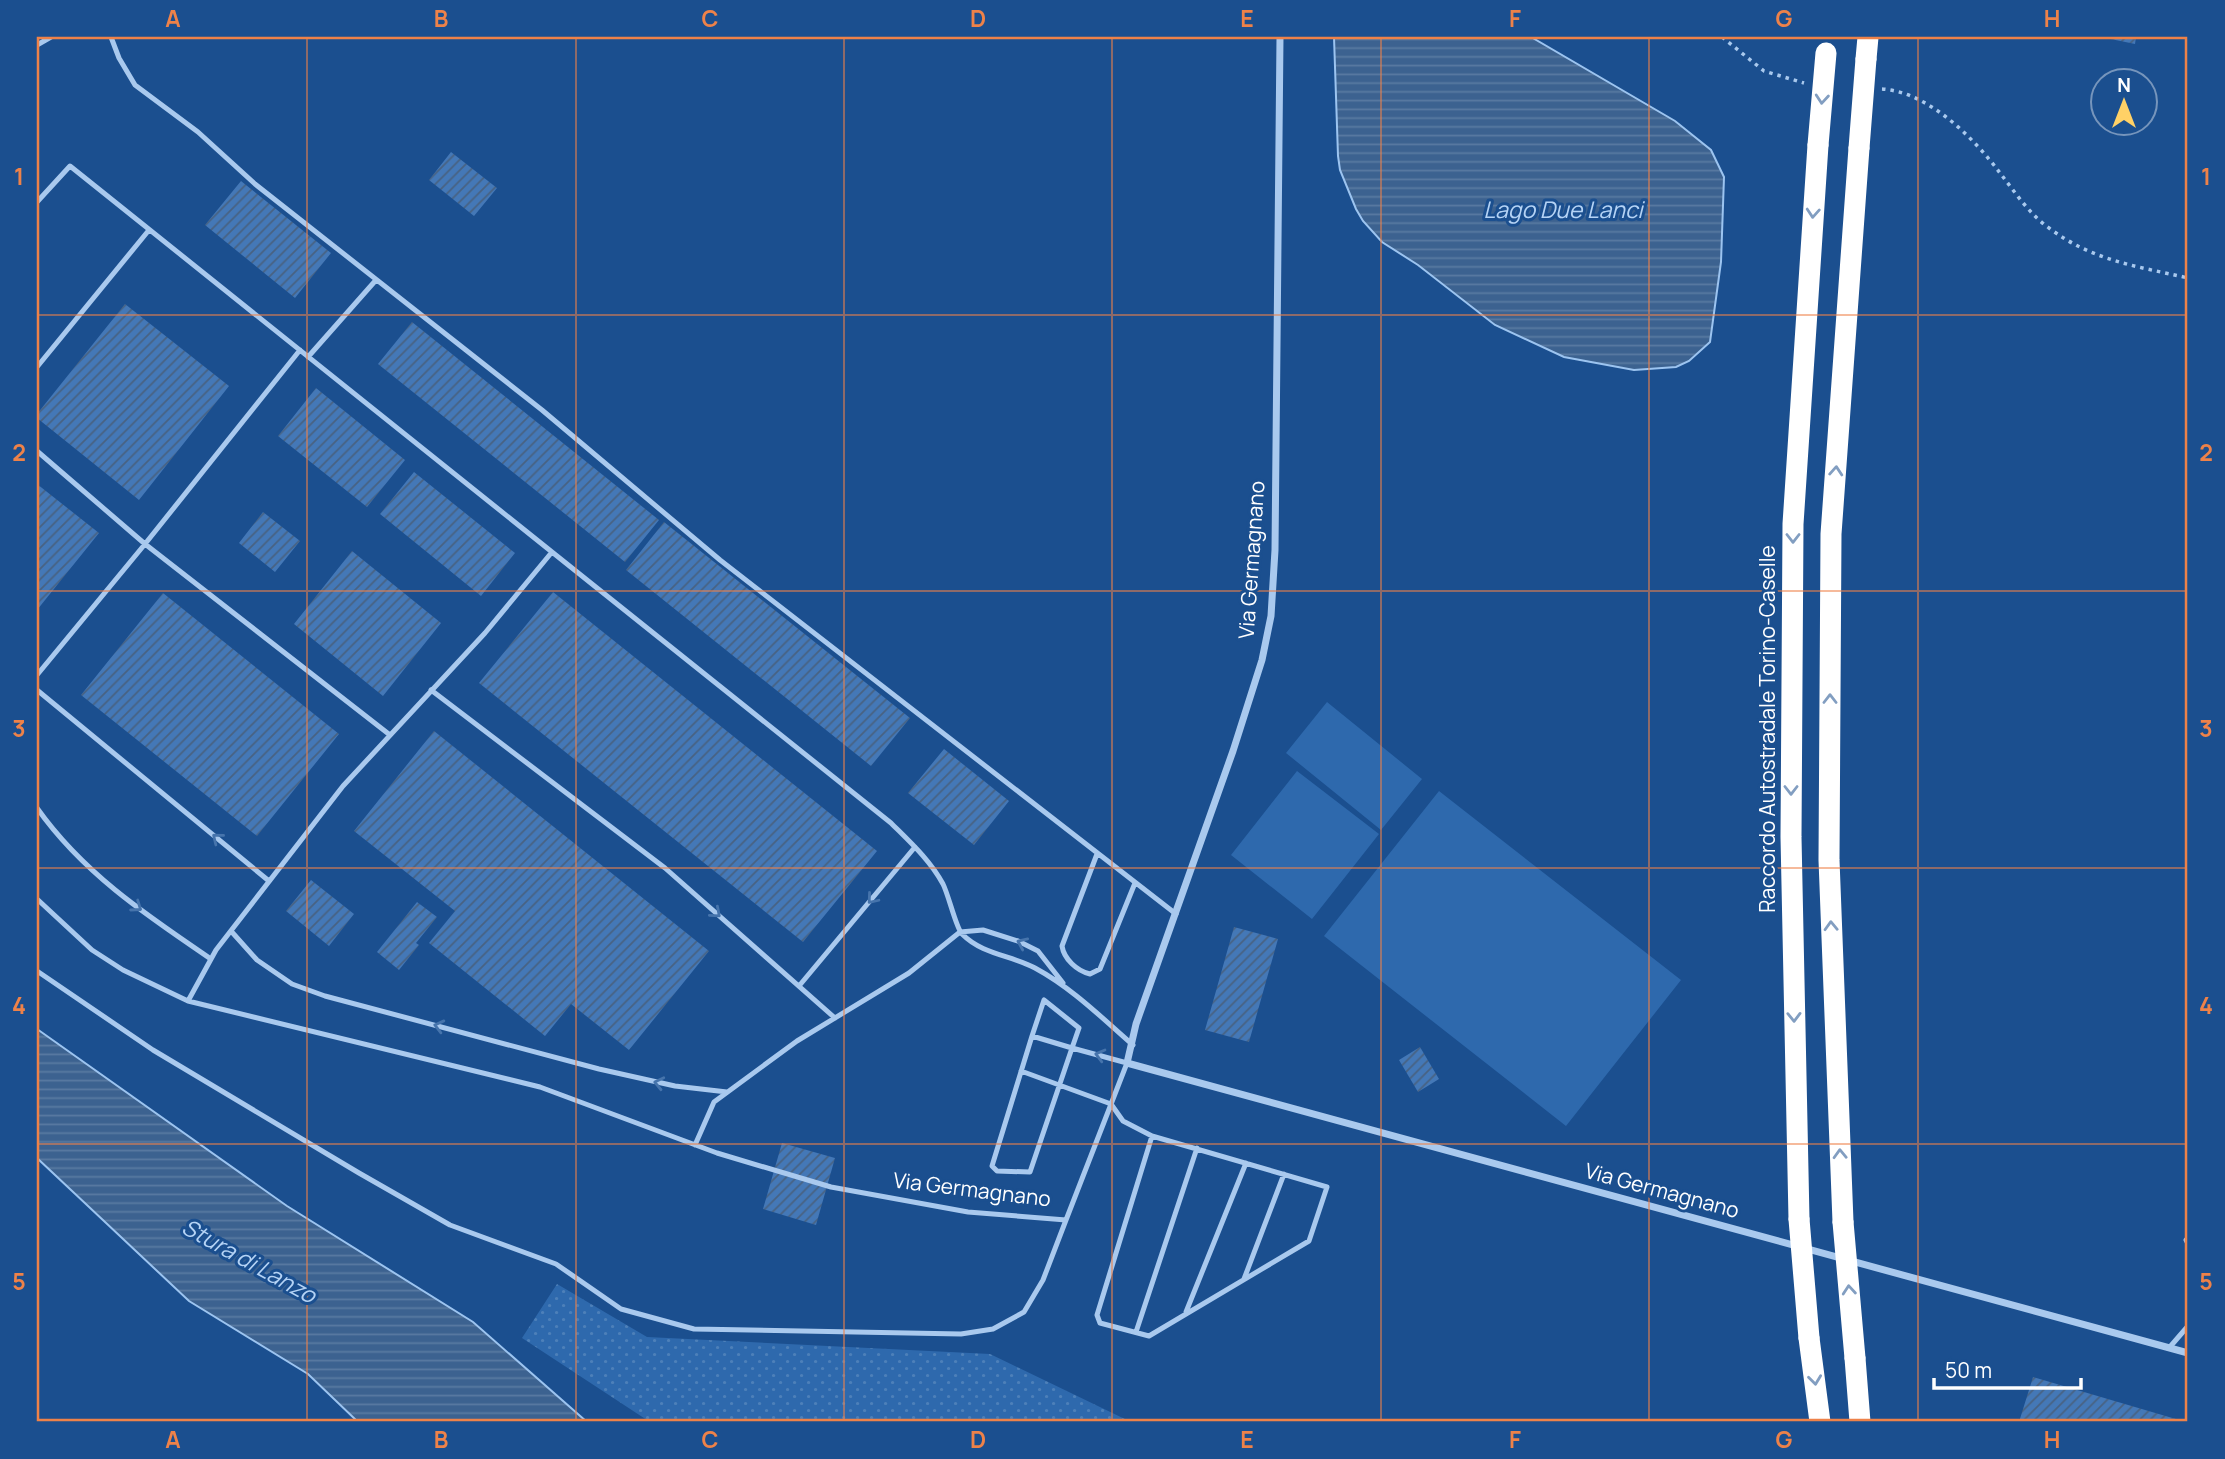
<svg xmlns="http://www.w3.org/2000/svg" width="2225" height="1459" viewBox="0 0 2225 1459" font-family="Manrope,sans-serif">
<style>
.garden{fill:url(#garden-dots)}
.pitch{fill:#2e69ad}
.water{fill:url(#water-rules);stroke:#9cc4f0;stroke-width:2}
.building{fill:url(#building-hatch)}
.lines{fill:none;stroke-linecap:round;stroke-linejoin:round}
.path{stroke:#a9c9ee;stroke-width:3.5;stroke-dasharray:3.5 5;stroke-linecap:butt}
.service{stroke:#a9c9ee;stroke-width:5}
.minor{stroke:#a9c9ee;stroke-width:7}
.motorway{stroke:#fff;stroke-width:21}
.motorway-bridge{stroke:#fff;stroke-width:21}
.oneway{stroke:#829ec1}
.oneway2{stroke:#4674ac}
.grid{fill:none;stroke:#ee8249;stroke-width:2;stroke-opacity:0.55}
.labels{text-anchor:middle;stroke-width:6;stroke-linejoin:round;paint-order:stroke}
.street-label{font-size:21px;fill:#fff;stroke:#1b4f8f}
.water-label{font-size:23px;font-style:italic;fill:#b5d3f5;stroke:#1b4f8f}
.neatline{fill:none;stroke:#ee8249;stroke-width:2.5}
.grid-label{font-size:23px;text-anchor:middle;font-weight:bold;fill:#ee8249}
</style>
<defs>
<pattern id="garden-dots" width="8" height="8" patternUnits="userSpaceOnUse" patternTransform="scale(1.75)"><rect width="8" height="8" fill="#2e69ad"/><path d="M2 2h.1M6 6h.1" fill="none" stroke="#4d80b9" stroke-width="1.8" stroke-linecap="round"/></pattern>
<pattern id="water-rules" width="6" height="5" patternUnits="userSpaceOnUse" patternTransform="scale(1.75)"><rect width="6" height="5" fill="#3c6290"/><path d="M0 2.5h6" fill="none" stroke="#597aa1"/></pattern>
<pattern id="building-hatch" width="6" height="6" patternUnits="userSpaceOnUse" patternTransform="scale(1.75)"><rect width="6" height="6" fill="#4478b7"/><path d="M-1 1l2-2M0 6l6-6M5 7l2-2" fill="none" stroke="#486282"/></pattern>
</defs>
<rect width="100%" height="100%" fill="#1b4f8f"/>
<!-- garden -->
<path class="garden" d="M557,1284L647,1337L990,1354L1131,1422H650L522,1338Z"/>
<!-- pitch -->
<path class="pitch" d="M1327,702L1422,779L1381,830L1286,753Z
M1297,771L1379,834L1312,919L1231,855Z
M1439,791L1681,980L1566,1126L1324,936Z"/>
<!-- water -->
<path class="water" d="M1334,37H1531L1675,121L1711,150L1724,177L1721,262L1710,342L1689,361L1676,367L1634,370L1564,357L1495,325L1418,265L1382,242L1363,221L1356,209L1340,170L1338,156Z
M37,1029L287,1206L473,1322L587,1422H358L308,1374L189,1301L37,1158Z"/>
<!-- building -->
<path class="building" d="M2101,37H2136L2135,44Z
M451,152L497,188L474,216L429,180Z
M241,181L331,253L295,298L205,225Z
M125,304L229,386L139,500L37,418V414Z
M412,322L659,520L625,562L378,364Z
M316,388L405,460L367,507L278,436Z
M414,472L515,553L481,596L380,514Z
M37,484L99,533L37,610Z
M263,512L300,541L275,572L239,543Z
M664,522L910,718L871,766L626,570Z
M352,551L441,623L383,696L294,624Z
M553,592L877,851L803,942L479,683Z
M163,593L339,734L257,836L81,695Z
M434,731L709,951L629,1050L571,1004L545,1036L429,943L455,911L354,831Z
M944,749L1009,801L974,845L908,793Z
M311,880L354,914L329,946L286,911Z
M417,902L437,917L416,943L419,945L399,970L377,952Z
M1234,927L1278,939L1249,1042L1205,1030Z
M1420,1047L1439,1079L1418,1092L1399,1060Z
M782,1143L835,1158L816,1225L763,1209Z
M2033,1377L2186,1422H2019Z"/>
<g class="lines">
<!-- path -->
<path class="path" d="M1722,37L1764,71L1804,83
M1882,89C1928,92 1973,137 2000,173C2015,192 2029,214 2049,228C2093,261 2136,266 2188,278"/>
<!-- service -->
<path class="service" d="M111,37L119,58L135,85L198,132L255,184L542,410L720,560L1176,914
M37,45L51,37
M37,202L70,166L552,552
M308,357L376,280
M37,367L149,230
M37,451L145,544L300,350
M37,675L145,544L390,735
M37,690L269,881
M431,690L665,868L835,1018
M37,808C83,873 146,915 211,959
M1097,854L1062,946C1064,959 1077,971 1090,974L1100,969L1135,883
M37,899L92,950L123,970L188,1001L540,1087L717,1153L831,1187L968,1212L1066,1220L1127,1063L1072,1048L1079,1028L1044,1000L1032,1036
M231,931L257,960L292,984L325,996L599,1069L675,1086L727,1092
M37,971L153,1050L359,1173L450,1225L556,1264L621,1309L694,1329L961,1334L993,1329L1024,1312L1043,1280L1066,1220
M799,986L915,847
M188,1001L216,950L343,786L485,633L552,552L891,823C910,842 930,860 943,884C949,896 956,928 962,934C983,955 1011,955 1035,968C1072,988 1102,1018 1133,1045
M1032,1036L1072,1048L1030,1172L997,1171L992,1166Z
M1021,1071L1111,1104L1123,1121L1152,1136L1327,1187L1309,1241L1149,1336L1100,1323L1097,1315L1152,1136
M695,1145L714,1102L797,1041L909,973L960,932L983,930L1018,941L1038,951L1063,983
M2188,1238L2186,1240L2188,1244
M1244,1279L1284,1174
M1186,1312L1246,1163
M1136,1332L1197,1148
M2169,1348L2188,1326"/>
<!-- minor -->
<path class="minor" d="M1280,37L1275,550L1271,616L1262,660L1233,751L1136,1024L1127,1063L2188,1353"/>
<!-- motorway -->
<path class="motorway" d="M1866,59L1868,37
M1799,1219L1791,837L1793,524L1818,145
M1843,1222L1829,860L1831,534L1859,148
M1809,1338L1820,1422
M1855,1358L1860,1422"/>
<!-- motorway-bridge -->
<path class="motorway-bridge" d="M1818,145L1826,53
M1859,148L1866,59
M1799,1219L1809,1338
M1843,1222L1855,1358"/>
</g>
<!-- one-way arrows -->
<defs><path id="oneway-chevron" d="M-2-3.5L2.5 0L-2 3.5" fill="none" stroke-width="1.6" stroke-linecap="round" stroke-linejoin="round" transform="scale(1.75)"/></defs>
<g class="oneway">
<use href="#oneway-chevron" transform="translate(1822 99) rotate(95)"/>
<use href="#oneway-chevron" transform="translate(1813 213) rotate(94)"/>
<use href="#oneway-chevron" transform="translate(1836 471) rotate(-86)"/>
<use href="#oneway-chevron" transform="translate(1793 538) rotate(90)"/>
<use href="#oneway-chevron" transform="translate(1830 699) rotate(-90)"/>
<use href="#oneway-chevron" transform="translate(1791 790) rotate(90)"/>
<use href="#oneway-chevron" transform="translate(1831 926) rotate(-92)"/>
<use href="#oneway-chevron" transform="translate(1794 1017) rotate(89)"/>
<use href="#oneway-chevron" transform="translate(1840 1154) rotate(-92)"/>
<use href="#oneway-chevron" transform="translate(1849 1290) rotate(-95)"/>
<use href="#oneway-chevron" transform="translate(1815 1380) rotate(83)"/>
</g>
<g class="oneway2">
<use href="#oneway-chevron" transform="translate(217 838) rotate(-141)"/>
<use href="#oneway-chevron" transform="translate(872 899) rotate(130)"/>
<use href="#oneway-chevron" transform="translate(137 907) rotate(35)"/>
<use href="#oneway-chevron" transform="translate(716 913) rotate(41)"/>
<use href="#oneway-chevron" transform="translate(1022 943) rotate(-156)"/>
<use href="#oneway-chevron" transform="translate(439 1026) rotate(-166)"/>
<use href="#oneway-chevron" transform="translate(1100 1055) rotate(-165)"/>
<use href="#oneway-chevron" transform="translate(659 1083) rotate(-167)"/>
</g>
<!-- grid -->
<path class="grid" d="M307,37V1422M576,37V1422M844,37V1422M1112,37V1422M1381,37V1422M1649,37V1422M1918,37V1422M37,315H2188M37,591H2188M37,868H2188M37,1144H2188"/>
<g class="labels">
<!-- street labels -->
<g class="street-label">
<text transform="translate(1252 560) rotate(-86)" y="7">Via Germagnano</text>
<text transform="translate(1768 729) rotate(-90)" y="7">Raccordo Autostradale Torino-Caselle</text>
<text transform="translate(972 1190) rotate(7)" y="7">Via Germagnano</text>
<text transform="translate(1662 1191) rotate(15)" y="7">Via Germagnano</text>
</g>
<!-- water labels -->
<g class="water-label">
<text x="1563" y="218">Lago Due Lanci</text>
<text transform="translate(249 1261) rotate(29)" y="8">Stura di Lanzo</text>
</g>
</g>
<!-- border -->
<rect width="2225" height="1459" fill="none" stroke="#1b4f8f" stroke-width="77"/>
<!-- north arrow -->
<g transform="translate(2124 102)"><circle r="33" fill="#1b4f8f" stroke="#7695bc" stroke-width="2"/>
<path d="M0-5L12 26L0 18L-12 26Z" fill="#ffd166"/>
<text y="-10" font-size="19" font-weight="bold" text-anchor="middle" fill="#ffffff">N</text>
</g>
<!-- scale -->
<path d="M1934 1378v10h147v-10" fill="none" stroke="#ffffff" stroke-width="3.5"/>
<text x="1945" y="1378" font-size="21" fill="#ffffff" stroke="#1b4f8f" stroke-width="5" paint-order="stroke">50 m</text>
<rect x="38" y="38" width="2148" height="1382" class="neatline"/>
<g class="grid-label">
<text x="173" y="27">A</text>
<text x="441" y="27">B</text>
<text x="710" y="27">C</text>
<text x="978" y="27">D</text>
<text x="1247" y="27">E</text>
<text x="1515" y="27">F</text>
<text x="1784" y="27">G</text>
<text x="2052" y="27">H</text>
<text x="19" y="185">1</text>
<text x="2206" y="185">1</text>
<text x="19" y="461">2</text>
<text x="2206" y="461">2</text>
<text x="19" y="737">3</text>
<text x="2206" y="737">3</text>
<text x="19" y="1014">4</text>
<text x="2206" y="1014">4</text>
<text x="19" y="1290">5</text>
<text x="2206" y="1290">5</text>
<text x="173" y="1448">A</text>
<text x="441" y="1448">B</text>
<text x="710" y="1448">C</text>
<text x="978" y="1448">D</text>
<text x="1247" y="1448">E</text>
<text x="1515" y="1448">F</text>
<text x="1784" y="1448">G</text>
<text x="2052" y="1448">H</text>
</g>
</svg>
